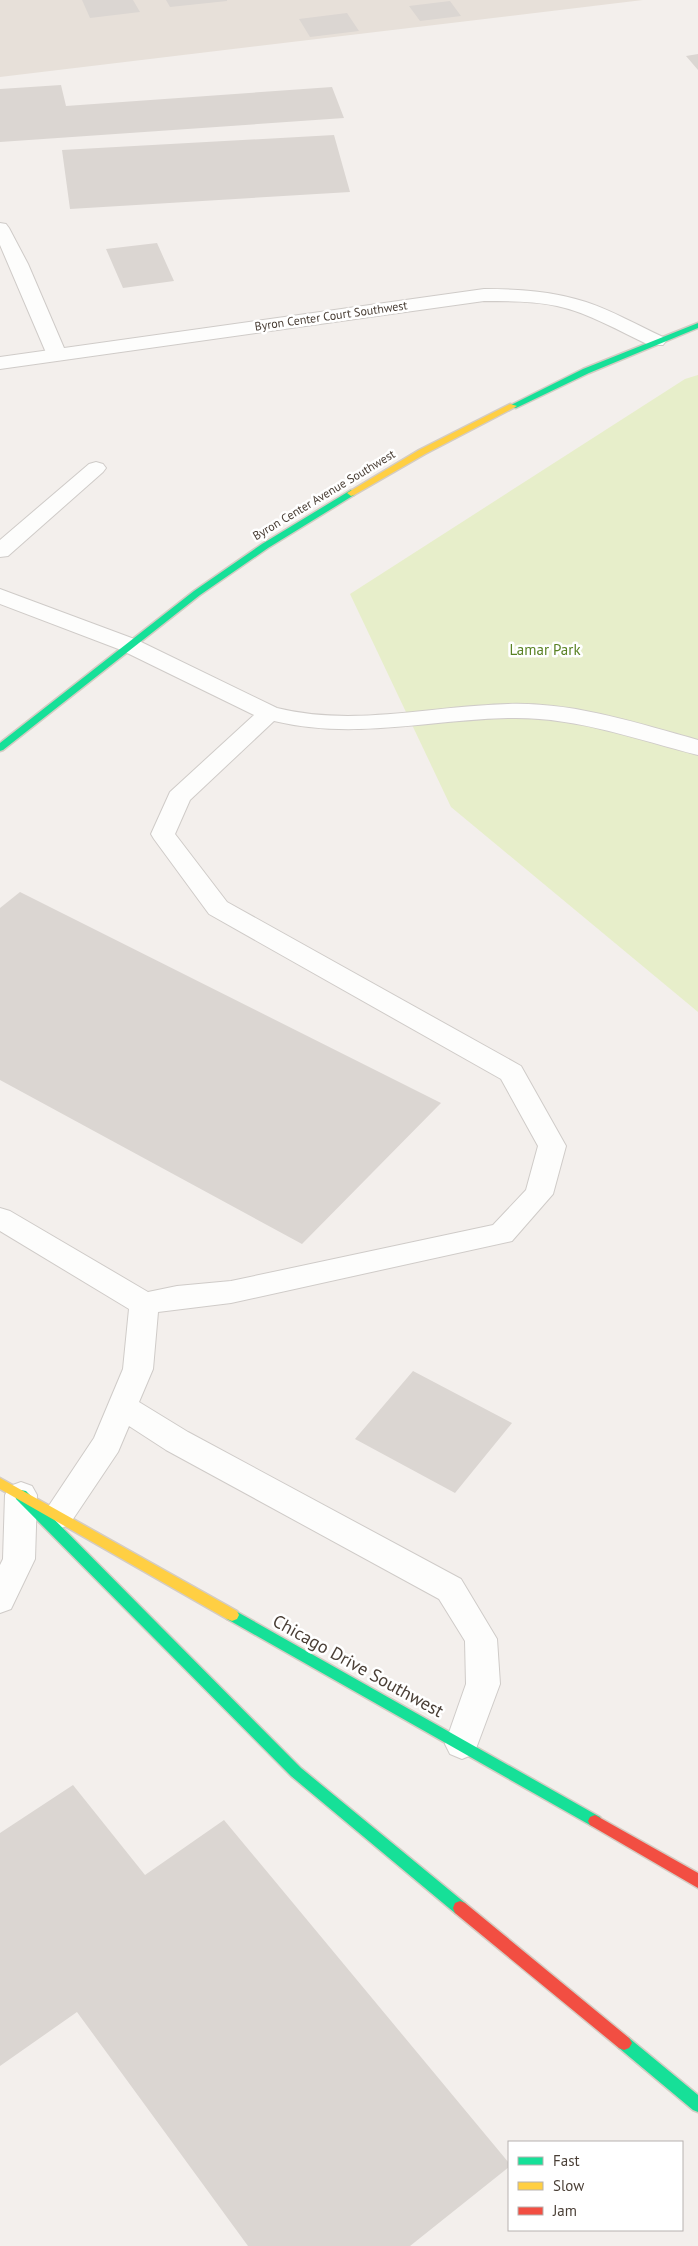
<svg xmlns="http://www.w3.org/2000/svg" width="698" height="2246" viewBox="0 0 698 2246" font-family="'PT Sans',sans-serif">
<style>
.residential{fill:#e7e0d9}
.green{fill:#e7eeca}
.building{fill:#dbd6d2}
.lines{fill:none;stroke-linecap:round;stroke-linejoin:round}
.lane-casing{stroke:#cfcbc8;stroke-width:2}
.street-casing{stroke:#cfcbc8;stroke-width:2}
.fast-casing{stroke:#d4ccc3;stroke-width:3}
.slow-casing{stroke:#d4ccc3;stroke-width:3}
.jam-casing{stroke:#d4ccc3;stroke-width:3}
.lane{fill:#fdfdfc;fill-rule:evenodd}
.street{fill:#fdfdfc;fill-rule:evenodd}
.fast{fill:#16e098;fill-rule:evenodd}
.slow{fill:#ffcf43;fill-rule:evenodd}
.jam{fill:#f24e42;fill-rule:evenodd}
.labels{text-anchor:middle;stroke-width:5;stroke-linejoin:round;paint-order:stroke}
.far-street-label{font-size:12px;fill:#4a3f36;stroke:#fff}
.park-label{font-size:15px;fill:#5a8224;stroke:#fff}
.near-street-label{font-size:18px;fill:#4a3f36;stroke:#fff}
</style>
<rect width="100%" height="100%" fill="#f3efec"/>
<!-- residential -->
<path class="residential" d="M0,0H643L0,77Z"/>
<!-- green -->
<path class="green" d="M698,375V1012L451,807L350,594L685,379Z"/>
<!-- building -->
<path class="building" d="M82,0H133L140,12L90,18Z
M166,0H227V1L170,7Z
M450,1L461,16L420,21L409,6Z
M347,13L359,31L310,37L299,19Z
M698,54V70L686,56Z
M61,85L66,106L332,87L344,118L0,142V89Z
M334,135L350,192L70,209L62,150Z
M157,243L174,281L123,288L106,249Z
M20,892L441,1103L302,1244L0,1080V908Z
M413,1371L512,1423L455,1493L355,1439Z
M73,1785L145,1875L224,1820L509,2163V2167L410,2246H248L77,2012L0,2066V1833Z"/>
<g class="lines">
<defs>
<path id="lane" d="M0,223L6,224L9,228L28,264L67,355L64,359H50L47,355L0,245Z
M96,462L103,464L106,468L103,472L8,556L0,557V540L89,464Z
M0,589L137,640L277,708C354,727 430,706 508,704C573,702 637,723 698,740V755C635,739 574,716 508,718C429,720 353,740 274,721L190,800L175,834L227,902L521,1066L566,1146L553,1194L512,1241L231,1303L158,1312L153,1369L139,1402L188,1432L461,1579L497,1639L500,1684L474,1754L462,1759L450,1754L445,1744L466,1684L465,1641L439,1599L166,1450L129,1426L118,1452L69,1525L58,1529L47,1525L42,1516L94,1438L123,1369L129,1309L0,1231V1208L10,1211L148,1292L177,1286L231,1281L493,1225L526,1190L538,1146L501,1079L209,914L154,839L151,834L170,792L254,715L121,650L0,604Z
M21,1482L32,1486L37,1495L35,1559L11,1609L0,1613V1565L3,1559L5,1495L10,1486Z"/>
<path id="street" d="M484,289C519,289 553,291 586,302C613,311 637,325 663,337L666,341L663,345H649C619,331 589,313 557,306C533,301 508,301 484,301L0,369V357Z"/>
<path id="fast" d="M698,323V328L589,373L516,408L509,406L583,369Z
M351,490L355,493L354,495L268,548L200,595L3,750L0,751V743L194,591L262,544Z
M21,1490L26,1491L301,1768L465,1903L467,1908L465,1913L460,1915L455,1913L291,1776L16,1499L15,1495L16,1491Z
M232,1609L600,1817L602,1821L600,1825L595,1827L590,1825L227,1619L225,1615L227,1611Z
M624,2036L629,2038L698,2095V2112L693,2110L619,2048L616,2043L619,2038Z"/>
<path id="slow" d="M510,404L517,406L425,454L354,495L351,496L347,493L419,450Z
M0,1478L237,1611L239,1615L237,1619L232,1621L227,1619L0,1489Z"/>
<path id="jam" d="M595,1815L698,1873V1888L590,1825L588,1821L590,1817Z
M460,1901L465,1903L629,2038L632,2043L629,2048L624,2050L619,2048L455,1913L453,1908L455,1903Z"/>
</defs>
<!-- lane casing -->
<use href="#lane" class="lane-casing"/>
<!-- street casing -->
<use href="#street" class="street-casing"/>
<!-- fast casing -->
<use href="#fast" class="fast-casing"/>
<!-- slow casing -->
<use href="#slow" class="slow-casing"/>
<!-- jam casing -->
<use href="#jam" class="jam-casing"/>
<!-- lane -->
<use href="#lane" class="lane"/>
<!-- street -->
<use href="#street" class="street"/>
<!-- fast -->
<use href="#fast" class="fast"/>
<!-- slow -->
<use href="#slow" class="slow"/>
<!-- jam -->
<use href="#jam" class="jam"/>
</g>
<g class="labels">
<!-- far-street labels -->
<g class="far-street-label">
<text transform="translate(331 316) rotate(-8)" y="4">Byron Center Court Southwest</text>
<text transform="translate(324 495) rotate(-31)" y="4">Byron Center Avenue Southwest</text>
</g>
<!-- park labels -->
<g class="park-label">
<text x="545" y="655">Lamar Park</text>
</g>
<!-- near-street labels -->
<g class="near-street-label">
<text transform="translate(358 1666) rotate(29)" y="6">Chicago Drive Southwest</text>
</g>
</g>
<!-- legend -->
<rect x="508" y="2141" width="175" height="90" fill="#ffffff" stroke="#b7b2af"/>
<rect x="518" y="2157" width="25" height="8" fill="#16e098" stroke="#b7b2af"/>
<text x="553" y="2166" font-size="15" fill="#4a3f36">Fast</text>
<rect x="518" y="2182" width="25" height="8" fill="#ffcf43" stroke="#b7b2af"/>
<text x="553" y="2191" font-size="15" fill="#4a3f36">Slow</text>
<rect x="518" y="2207" width="25" height="8" fill="#f24e42" stroke="#b7b2af"/>
<text x="553" y="2216" font-size="15" fill="#4a3f36">Jam</text>
</svg>
